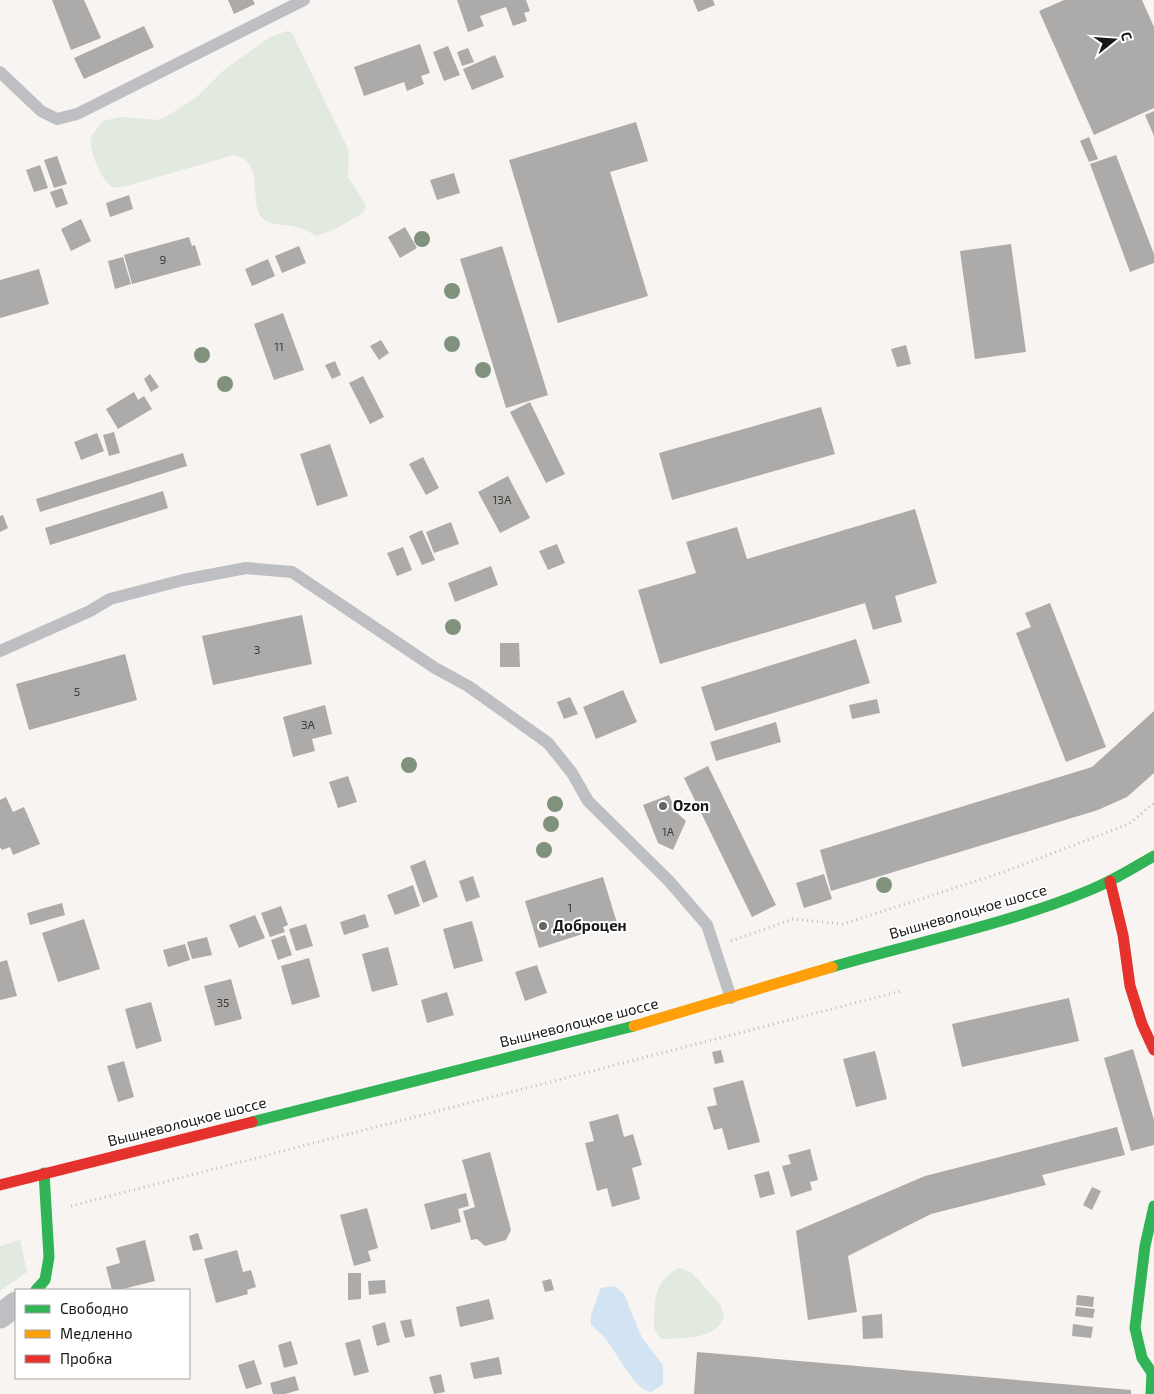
<svg xmlns="http://www.w3.org/2000/svg" width="1154" height="1394" viewBox="0 0 1154 1394" font-family="'Exo 2',sans-serif">
<style>
.green{fill:#e2e9df}
.water{fill:#d2e3f3}
.building{fill:#adaba9}
.lines{fill:none;stroke-linecap:round;stroke-linejoin:round}
.path{stroke:#bdbdbe;stroke-width:3;stroke-dasharray:1 4;stroke-linecap:butt}
.lane{stroke:#bebfc2;stroke-width:12}
.street{stroke:#bebfc2;stroke-width:25}
.fast{stroke:#30b455;stroke-width:11}
.slow{stroke:#ff9f0a;stroke-width:11}
.jam{stroke:#e5322d;stroke-width:11}
.tree{fill:#80927e}
.poi-dot{fill:#686664;stroke:#fff;stroke-width:2}
.labels{text-anchor:middle;stroke-width:4;stroke-linejoin:round;paint-order:stroke}
.number-label{font-size:12px;fill:#403e3c}
.poi-label{font-size:15px;font-weight:bold;fill:#1b1918;stroke:#fff;text-anchor:start}
.street-label{font-size:15px;fill:#1b1918;stroke:#fff}
</style>
<rect width="100%" height="100%" fill="#f7f4f2"/>
<!-- green -->
<path class="green" d="M287,31L292,33L349,151L348,177L366,205L363,213L333,230L317,236C309,232 301,228 292,226C282,224 269,226 262,218C248,201 266,161 234,155L130,185C125,186 119,188 114,187C103,185 89,151 91,140C92,133 98,127 103,121L120,117L157,120L167,116L197,97L225,69L270,37Z
M20,1240L27,1272L0,1291V1246Z
M678,1268L691,1272L720,1304L724,1316C717,1340 683,1338 662,1339L654,1329C655,1301 652,1284 678,1268Z"/>
<!-- water -->
<path class="water" d="M615,1286L624,1294L642,1338L663,1365V1384L651,1392C633,1389 617,1352 605,1338C601,1333 596,1329 591,1325V1315L601,1288Z"/>
<!-- building -->
<path class="building" d="M52,0H84L101,38L71,50Z
M228,0H253L255,4L234,14Z
M457,0H526L530,11L524,13L527,21L513,26L506,7L480,16L484,26L468,32Z
M693,0H713L715,5L698,12Z
M1064,0H1142L1154,27V108L1094,135L1039,11Z
M144,26L154,47L84,79L74,58Z
M420,44L430,73L421,76L424,84L407,91L404,82L364,96L354,67Z
M448,46L460,75L444,81L433,52Z
M468,48L474,62L462,66L457,52Z
M495,55L504,77L472,90L463,69Z
M1154,111V136L1145,115Z
M636,122L648,161L610,172L648,296L558,323L509,160Z
M1089,137L1098,159L1089,162L1080,141Z
M1116,155L1154,254V263L1130,272L1090,164Z
M57,156L67,184L54,188L44,160Z
M40,165L48,188L34,192L26,170Z
M454,173L460,193L437,200L430,180Z
M62,188L68,204L56,208L50,192Z
M129,195L133,209L110,217L106,203Z
M81,219L91,241L71,251L61,229Z
M405,227L417,248L400,258L388,237Z
M189,237L192,246L195,245L201,265L132,284L124,255Z
M1011,244L1026,352L975,359L960,251Z
M299,246L306,263L282,273L275,256Z
M502,246L548,395L506,408L460,259Z
M123,257L131,284L115,289L108,261Z
M268,259L275,276L252,286L245,269Z
M39,269L49,304L0,318V280Z
M283,313L304,370L274,380L254,324Z
M381,340L389,353L379,360L370,346Z
M906,345L911,364L897,367L891,349Z
M335,361L341,375L332,379L325,365Z
M150,374L159,387L151,392L144,379Z
M363,376L384,417L370,424L349,383Z
M134,392L138,400L144,396L152,409L118,429L106,409Z
M530,402L565,474L546,483L510,412Z
M821,407L835,454L672,500L659,453Z
M114,432L120,453L109,456L103,435Z
M97,433L104,451L81,460L74,442Z
M330,444L348,496L317,506L300,454Z
M183,453L187,466L40,512L36,499Z
M423,457L439,488L426,495L409,464Z
M508,476L530,518L500,533L478,492Z
M163,491L168,508L50,545L45,528Z
M915,509L937,583L895,596L902,622L873,630L865,603L660,664L638,590L696,573L686,542L737,527L747,559Z
M3,515L8,528L0,532V516Z
M451,522L459,544L434,553L426,532Z
M422,530L435,560L422,565L409,536Z
M557,544L565,563L548,570L539,551Z
M403,547L412,570L397,576L387,553Z
M491,566L498,585L455,602L448,583Z
M1050,603L1106,747L1066,762L1016,633L1031,627L1025,613Z
M302,615L312,664L213,685L202,636Z
M856,639L870,683L715,731L701,687Z
M500,643H519L520,667H500Z
M125,654L137,700L29,730L16,684Z
M623,690L637,722L596,739L583,707Z
M570,697L578,714L564,719L557,702Z
M877,699L880,713L852,719L849,705Z
M325,705L332,734L312,739L315,751L293,757L283,717Z
M1154,711V773L1127,797L1098,810L831,891L820,850L1092,767Z
M776,722L781,742L716,761L710,742Z
M708,766L776,905L752,917L684,778Z
M348,776L357,802L338,808L329,782Z
M669,795L676,812L686,821L673,850L658,843L643,805Z
M6,797L13,812L24,807L40,844L13,855L10,847L2,850L0,847V800Z
M425,860L438,897L423,903L410,866Z
M824,874L832,899L804,908L796,883Z
M473,876L480,897L466,902L459,881Z
M603,877L617,923L539,948L525,901Z
M413,885L420,906L395,915L387,895Z
M62,903L65,915L30,925L27,913Z
M281,906L288,925L283,927L285,932L270,937L261,913Z
M365,914L369,927L344,935L340,922Z
M255,915L265,938L239,948L229,925Z
M84,919L100,969L58,982L42,933Z
M472,921L483,961L454,969L443,929Z
M306,924L313,946L296,951L289,929Z
M285,935L292,955L278,960L271,940Z
M207,937L212,955L192,959L187,942Z
M185,944L190,960L168,967L163,950Z
M388,947L398,985L372,992L362,954Z
M309,958L320,997L292,1005L281,966Z
M7,960L17,996L0,1000V962Z
M537,965L547,993L525,1001L515,972Z
M231,979L242,1019L215,1026L204,986Z
M447,992L454,1015L427,1023L421,1000Z
M1069,998L1079,1041L962,1067L952,1024Z
M151,1002L162,1041L136,1049L125,1009Z
M1133,1049L1154,1120V1145L1131,1151L1104,1058Z
M721,1050L724,1062L715,1064L712,1052Z
M875,1051L887,1099L856,1107L843,1059Z
M124,1061L134,1097L118,1102L107,1066Z
M743,1080L760,1142L728,1150L722,1128L714,1130L707,1107L717,1105L713,1088Z
M618,1114L624,1137L633,1134L642,1165L632,1168L640,1199L612,1207L607,1188L597,1191L585,1143L594,1141L589,1122Z
M1117,1127L1125,1155L1042,1175L1046,1185L931,1214L848,1256L857,1312L808,1320L796,1231L925,1176Z
M810,1149L818,1180L810,1182L812,1190L791,1197L782,1166L791,1164L788,1155Z
M490,1152L511,1230L506,1240L485,1246L477,1239L471,1240L463,1211L475,1207L462,1160Z
M769,1171L775,1194L760,1198L754,1175Z
M1092,1187L1101,1191L1092,1210L1083,1205Z
M466,1193L469,1206L458,1209L461,1222L431,1230L424,1204Z
M367,1208L378,1248L368,1251L371,1261L354,1266L340,1215Z
M198,1233L203,1249L193,1251L189,1236Z
M145,1240L155,1281L119,1290H112L106,1267L120,1263L116,1248Z
M237,1250L243,1272L251,1270L256,1287L247,1290L248,1294L216,1303L204,1259Z
M348,1273H361V1299L348,1300Z
M551,1279L554,1290L545,1292L542,1281Z
M385,1280L386,1293L369,1295L368,1281Z
M1077,1295L1094,1297L1093,1307L1076,1305Z
M489,1299L494,1319L460,1327L456,1307Z
M1076,1307L1095,1309L1093,1318L1075,1316Z
M882,1314L883,1338L863,1339L862,1316Z
M411,1319L415,1336L405,1338L400,1321Z
M385,1322L390,1342L377,1346L372,1326Z
M1073,1324L1093,1327L1091,1338L1072,1336Z
M360,1339L369,1372L354,1376L345,1343Z
M291,1341L298,1364L284,1368L278,1345Z
M697,1352L1131,1390V1394H694Z
M499,1357L502,1374L474,1379L470,1363Z
M254,1360L262,1384L246,1389L238,1365Z
M441,1374L445,1392L434,1394L429,1377Z
M295,1376L299,1390L285,1394H273L270,1383Z"/>
<g class="lines">
<!-- path -->
<path class="path" d="M731,941L793,919L843,924L1001,873L1129,824L1154,803
M71,1206L901,991"/>
<!-- lane -->
<path class="lane" d="M0,72L41,111L57,119L77,114L304,0
M0,651L90,611L110,599L183,580L246,568L292,572L435,668L468,686L548,743L572,773L588,801L669,881L707,925L731,998"/>
<!-- street -->
<path class="street" d="M0,1316L16,1304"/>
<!-- fast -->
<path class="fast" d="M832,967C917,942 1009,924 1090,890C1113,881 1133,868 1154,856
M252,1122L634,1026
M36,1290L45,1280L49,1257L44,1173
M1151,1394L1152,1373L1142,1358L1135,1328L1145,1246L1154,1206"/>
<!-- slow -->
<path class="slow" d="M634,1026L832,967"/>
<!-- jam -->
<path class="jam" d="M1110,881L1123,935L1130,986L1142,1024L1154,1050
M0,1185L252,1122"/>
</g>
<!-- trees -->
<g class="tree">
<circle cx="422" cy="239" r="8"/>
<circle cx="452" cy="291" r="8"/>
<circle cx="452" cy="344" r="8"/>
<circle cx="202" cy="355" r="8"/>
<circle cx="483" cy="370" r="8"/>
<circle cx="225" cy="384" r="8"/>
<circle cx="453" cy="627" r="8"/>
<circle cx="409" cy="765" r="8"/>
<circle cx="555" cy="804" r="8"/>
<circle cx="551" cy="824" r="8"/>
<circle cx="544" cy="850" r="8"/>
<circle cx="884" cy="885" r="8"/>
</g>
<!-- markers -->
<g class="poi-dot">
<circle cx="663" cy="806" r="5"/>
<circle cx="543" cy="926" r="5"/>
</g>
<g class="labels">
<!-- number labels -->
<g class="number-label">
<text x="163" y="264">9</text>
<text x="279" y="351">11</text>
<text x="502" y="504">13А</text>
<text x="257" y="654">3</text>
<text x="77" y="696">5</text>
<text x="308" y="729">3А</text>
<text x="668" y="836">1А</text>
<text x="570" y="912">1</text>
<text x="223" y="1007">35</text>
</g>
<!-- poi labels -->
<g class="poi-label">
<text x="673" y="811">Ozon</text>
<text x="553" y="931">Доброцен</text>
</g>
<!-- street labels -->
<g class="street-label">
<text transform="translate(968 912) rotate(-16)" y="5">Вышневолоцкое шоссе</text>
<text transform="translate(579 1023) rotate(-14)" y="5">Вышневолоцкое шоссе</text>
<text transform="translate(187 1122) rotate(-14)" y="5">Вышневолоцкое шоссе</text>
</g>
</g>
<!-- legend -->
<rect x="15" y="1289" width="175" height="90" fill="#ffffff" stroke="#a4a3a3"/>
<rect x="25" y="1305" width="25" height="8" fill="#30b455" stroke="#a4a3a3"/>
<text x="60" y="1314" font-size="15" fill="#1b1918">Свободно</text>
<rect x="25" y="1330" width="25" height="8" fill="#ff9f0a" stroke="#a4a3a3"/>
<text x="60" y="1339" font-size="15" fill="#1b1918">Медленно</text>
<rect x="25" y="1355" width="25" height="8" fill="#e5322d" stroke="#a4a3a3"/>
<text x="60" y="1364" font-size="15" fill="#1b1918">Пробка</text>
<!-- north arrow -->
<g transform="translate(1114 40) rotate(73)" stroke="#ffffff" stroke-width="4" paint-order="stroke">
<path d="M0-4L9 19L0 12L-9 19Z" fill="#1b1918"/>
<text y="-8" font-size="14" font-weight="bold" text-anchor="middle" fill="#1b1918">С</text>
</g>
</svg>
